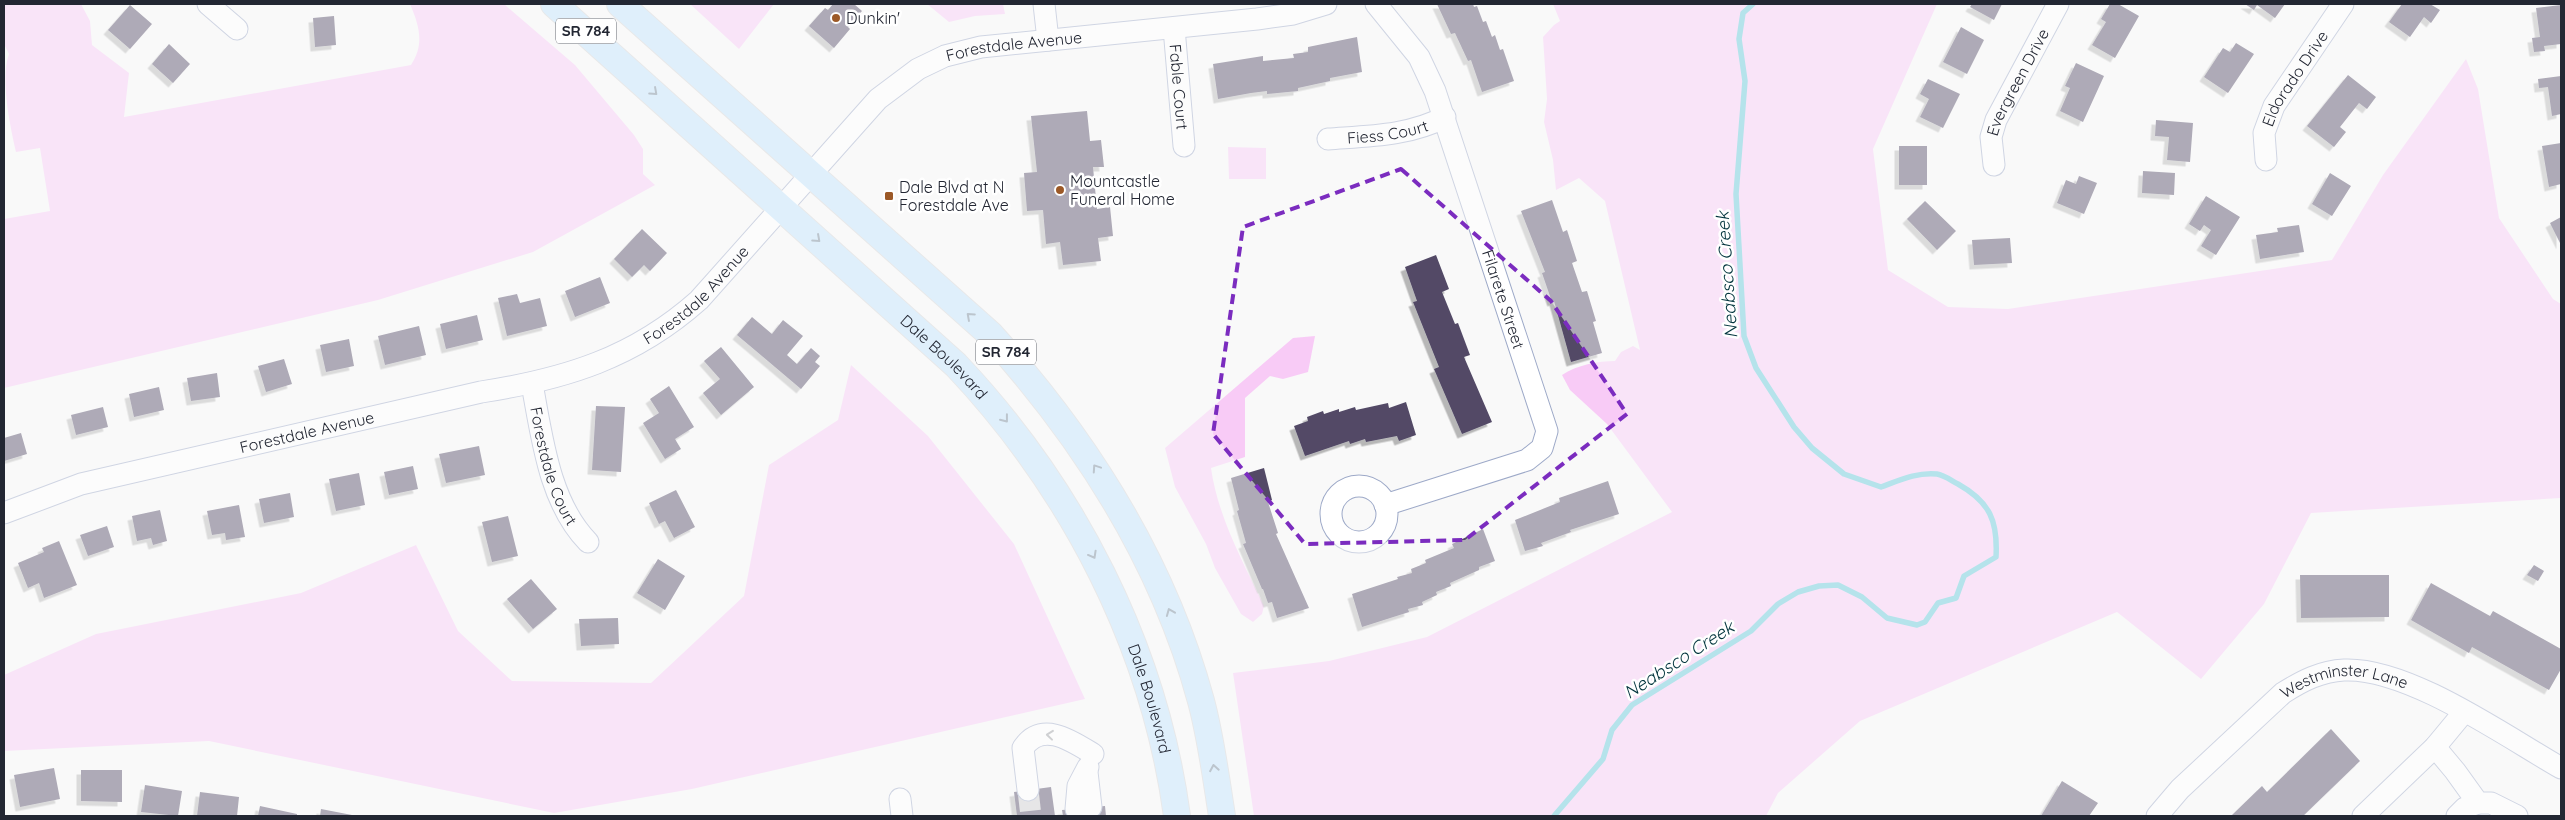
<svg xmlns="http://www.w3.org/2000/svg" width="2565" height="820" viewBox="0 0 2565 820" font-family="Quicksand,sans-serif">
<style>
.green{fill:#f8cbf6}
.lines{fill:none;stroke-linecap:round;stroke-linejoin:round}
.stream{stroke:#62c7da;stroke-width:5.5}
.building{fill:#524a66;filter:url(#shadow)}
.minor-tunnel{stroke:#cecfd1;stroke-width:21;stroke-dasharray:21 11;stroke-linecap:butt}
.minor-casing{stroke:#9da9c8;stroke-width:23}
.major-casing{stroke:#d3d4d6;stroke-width:28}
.minor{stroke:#fff;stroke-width:21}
.major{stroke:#bfe3fd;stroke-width:26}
.oneway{stroke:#718598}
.oneway2{stroke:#9c9ea3}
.marked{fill:none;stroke:#7b2cbf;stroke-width:4;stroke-dasharray:10 6;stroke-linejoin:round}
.poi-dot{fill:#9c5927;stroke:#fff;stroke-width:2}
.labels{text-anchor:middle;stroke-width:5;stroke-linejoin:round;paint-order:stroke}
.shield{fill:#fff;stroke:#656870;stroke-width:1}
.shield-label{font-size:15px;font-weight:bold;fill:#232733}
.poi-label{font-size:16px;fill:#232733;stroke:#fff;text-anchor:start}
.street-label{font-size:16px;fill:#232733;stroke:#fff}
.water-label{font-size:18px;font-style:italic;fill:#02343d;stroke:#fff}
</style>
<defs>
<filter id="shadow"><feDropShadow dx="-4.5" dy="4.5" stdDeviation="0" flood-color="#0004"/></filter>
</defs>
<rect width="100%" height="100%" fill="#f9f9f9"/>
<!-- green -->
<path class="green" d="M4,4H81L90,21L92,45L129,73L124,117L411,65C425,44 419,25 410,4H504L575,65L634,135L643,149V174L655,185L533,252L378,300L4,388V219L50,211L40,148L16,152C10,126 0,78 9,54L4,44Z
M690,4H774L739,49Z
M927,4H1003L1005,14L975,16L949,22Z
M1553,4H1937L1873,149L1888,270L1948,307L2008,309L2332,260L2383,175L2466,59L2478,89L2499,218L2553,299L2561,304V498L2311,513L2264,604L2201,679L2117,612L1860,721L1778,793L1766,816H1254L1233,673L1329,661L1427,637L1672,512L1607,424L1570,390L1562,375C1577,365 1598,361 1615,361L1621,352L1633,346L1640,350L1605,201L1579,178L1556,190L1553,160L1544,122L1547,99L1543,37L1554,25L1560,21Z
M1228,147L1266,148V179H1229Z
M1315,336L1308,372L1283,379L1270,376L1245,398V457L1211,468C1218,517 1243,562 1264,606L1262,614L1253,622L1241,614L1215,568L1206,544L1175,487L1165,448L1293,338Z
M851,365L928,436L1014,544L1085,699L692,789L554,813L209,741L4,751V675L96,634L301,593L416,545L458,631L512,681L651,683L744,596L769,465L838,420Z"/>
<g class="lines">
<!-- stream -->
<path class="stream" d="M1554,816L1603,759L1612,730L1632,705L1751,631L1778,604L1798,592L1819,586L1838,585L1862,597L1887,618L1917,625L1925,622L1938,603L1956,598L1964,576L1996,557C1998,521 1990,502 1958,484C1952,481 1944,475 1937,474C1917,472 1900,480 1881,487L1844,474L1812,448L1794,427L1756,368L1744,336L1736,194L1745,81L1739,39L1743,13L1753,4"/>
</g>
<!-- building -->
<path class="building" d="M833,4H854L862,11L848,27L850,29L834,48L809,26L825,8L828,10Z
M1437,4H1473L1474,7L1477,6L1483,22L1486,21L1492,37L1495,35L1500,50L1503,49L1514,81L1482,92L1471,60L1468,61L1455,33L1451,34Z
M1972,4H2002L1994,20L1970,7Z
M2110,4H2118L2139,16L2115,58L2092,45L2106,22L2101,19Z
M2245,4H2285L2275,18L2257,5L2254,10Z
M2402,4H2430L2440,10L2431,23L2424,17L2410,37L2389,22Z
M130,5L152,24L130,49L108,30Z
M2561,5V44L2544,46L2545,51L2534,52L2532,38L2540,37L2536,8Z
M334,16L336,45L315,47L313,18Z
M1961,27L1984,40L1967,74L1943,62Z
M1357,37L1362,72L1330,78V81L1298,88V91L1267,94V91L1251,93L1218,99L1213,64L1263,56V61L1294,58L1293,54L1308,52V47Z
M2236,43L2254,54L2228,93L2204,77L2223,48L2230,52Z
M169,44L190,64L173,83L152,64Z
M2076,63L2104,76L2083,122L2060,111L2070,88L2065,86Z
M2348,75L2376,97L2367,109L2359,103L2340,127L2346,132L2334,147L2307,126Z
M2561,76V114L2552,116L2548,87L2539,88L2538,79Z
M1928,79L1960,94L1943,128L1920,117L1929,99L1920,94Z
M1087,111L1090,141L1101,140L1104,167H1093L1097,209L1110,207L1113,236L1098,238L1101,261L1063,265L1060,242L1046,244L1043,210L1027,211L1024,173L1037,172L1031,116Z
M2156,120L2193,123L2190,162L2167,160L2169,137L2155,136Z
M2561,143V184L2549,187L2542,146Z
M1899,146H1927V185H1899Z
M2143,171L2175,173L2174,195L2142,193Z
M2330,173L2351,186L2332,216L2312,204Z
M2079,176L2097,183L2084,214L2057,203L2066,180L2076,184Z
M2206,196L2240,217L2216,255L2201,246L2211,230L2204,225L2200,231L2189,224Z
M1552,200L1563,232L1567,230L1577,261L1572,263L1582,292L1587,291L1596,321L1593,322L1602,353L1571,362L1554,301L1552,302L1542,273L1545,272L1521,211Z
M1925,201L1956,231L1937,250L1907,219Z
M2561,217V245L2550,223Z
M2299,225L2304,252L2260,259L2256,235L2278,232L2277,228Z
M642,229L667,253L650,271L644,265L632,277L614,259Z
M2010,238L2012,263L1974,265L1972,240Z
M1436,255L1449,289L1442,292L1455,324L1458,323L1470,355L1464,357L1492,422L1462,434L1434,369L1439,367L1413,302L1417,301L1405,267Z
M600,277L610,303L575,317L565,291Z
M517,294L520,303L540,298L547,326L507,336L498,298Z
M477,315L483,340L446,349L440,324Z
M752,317L772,334L783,320L803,336L787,355L797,364L811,348L820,356L815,362L820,366L801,389L737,335Z
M419,326L426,355L385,365L378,336Z
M349,339L354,366L326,372L320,345Z
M721,347L754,387L721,415L703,393L720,379L704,361Z
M284,359L292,384L266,392L258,366Z
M217,373L220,397L191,401L187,378Z
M669,386L694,427L675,439L681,449L665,459L643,423L659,413L650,399Z
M159,387L164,410L134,417L129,394Z
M1406,402L1416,435L1399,441L1397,436L1366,442L1365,439L1350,444L1349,441L1305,456L1294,426L1308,421L1307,417L1323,411L1324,414L1339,409V412L1355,407L1356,410L1388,403L1389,408Z
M596,406L625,407L621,472L592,470Z
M103,407L108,427L76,435L71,415Z
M21,433L27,454L4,461V438Z
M479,446L485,475L446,483L439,454Z
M413,466L418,489L389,495L384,472Z
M1264,468L1272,500L1268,502L1278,533L1276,534L1309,608L1277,618L1272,602L1268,603L1263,589H1262L1243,544L1246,543L1237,511L1239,510L1231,478Z
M359,473L365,505L336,511L329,479Z
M1608,481L1619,514L1570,530L1571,532L1541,543L1543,546L1525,551L1515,520L1560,502L1559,498Z
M676,490L695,527L674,538L665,521L659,524L649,503Z
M290,493L294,517L264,523L259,499Z
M239,505L245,537L226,540L225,533L212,535L207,511Z
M160,510L167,541L153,545L151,538L137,541L132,516Z
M508,516L518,556L492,562L482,522Z
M107,526L114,547L88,556L80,535Z
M1483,529L1495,561L1479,567V570L1450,583L1451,586L1436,592L1437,595L1422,602L1423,605L1408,609L1409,612L1362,627L1352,594L1398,579L1397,577L1412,573L1411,569L1426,563L1425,560L1454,548L1452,544Z
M59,541L77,585L44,598L39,583L28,588L18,563L44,552L42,548Z
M658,559L685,576L665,610L637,593Z
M2534,565L2544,571L2538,581L2527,575Z
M2300,575H2389V617L2301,618Z
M531,579L557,609L533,629L507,599Z
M2431,583L2490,616L2493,611L2561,649V669L2549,690L2472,647L2469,653L2411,620Z
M618,618L619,644L581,646L579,619Z
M2331,729L2360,761L2303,816H2231L2262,786L2267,792Z
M54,768L60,799L20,807L14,775Z
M81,770H122V802L81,801Z
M2062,781L2098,803L2089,816H2041Z
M145,785L182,791L178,816L141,812Z
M1051,787L1055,816H1017L1014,792Z
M200,792L239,797L237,816H197Z
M260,806L297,814V816H258Z
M1105,806L1106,816H1063L1062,810Z
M321,809L352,815V816H320Z"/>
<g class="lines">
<!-- minor-tunnel -->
<path class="minor-tunnel" d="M1028,790L1031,816"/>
<defs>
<g id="minor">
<path d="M208,4L237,29"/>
<path d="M1044,4L1048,40"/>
<path id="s1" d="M1376,4L1419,57L1435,91L1547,431L1542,448L1527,460L1385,505"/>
<path id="s2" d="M1174,28L1184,146"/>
<path id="s3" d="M1328,139C1368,136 1409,136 1445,117"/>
<path id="s4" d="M2266,160L2264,133L2274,106L2343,4"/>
<path id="s5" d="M1994,165L1991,137L1996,120L2058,4"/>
<path id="s6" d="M532,384C542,437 549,502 588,542"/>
<circle cx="1359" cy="514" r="28"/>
<path id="s7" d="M4,513L81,484L481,392C565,379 634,358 699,300L878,99L918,69L945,56L981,47L1257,19L1293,14L1326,4"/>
<path d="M2435,747L2455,771L2478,803H2491L2517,816"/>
<path d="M1087,772L1091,807"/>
<path d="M1028,790L1023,748C1042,720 1072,741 1093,754"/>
<path d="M900,799L902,816"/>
<path d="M1076,809L1078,786L1088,767"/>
<path id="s8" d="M2157,816L2180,789L2283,693C2302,681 2321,671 2344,670C2408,667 2505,736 2561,768"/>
<path d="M2363,816L2435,747L2464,712"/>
<path d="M2457,816L2465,808L2478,803"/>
</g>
<g id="major">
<path id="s9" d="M554,4L956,365C1073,489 1154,646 1177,816"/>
<path d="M620,4L990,334C1086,440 1163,561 1201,701C1211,738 1216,778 1222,816"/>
</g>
</defs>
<!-- minor casing -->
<use href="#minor" class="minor-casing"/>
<!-- major casing -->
<use href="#major" class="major-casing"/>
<!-- minor -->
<use href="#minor" class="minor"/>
<!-- major -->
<use href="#major" class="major"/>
</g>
<!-- one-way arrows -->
<defs><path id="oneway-chevron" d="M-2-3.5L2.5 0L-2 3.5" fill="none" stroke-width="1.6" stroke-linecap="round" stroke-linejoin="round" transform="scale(1.25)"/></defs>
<g class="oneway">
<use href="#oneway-chevron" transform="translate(654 92) rotate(42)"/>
<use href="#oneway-chevron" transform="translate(817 239) rotate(42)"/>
<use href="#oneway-chevron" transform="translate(970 316) rotate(-138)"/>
<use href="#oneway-chevron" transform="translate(1005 419) rotate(52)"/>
<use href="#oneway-chevron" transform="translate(1096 468) rotate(-124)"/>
<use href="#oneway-chevron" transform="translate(1093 555) rotate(61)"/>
<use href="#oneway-chevron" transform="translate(1170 612) rotate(-112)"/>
<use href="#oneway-chevron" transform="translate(1214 768) rotate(-100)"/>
</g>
<use class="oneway2" href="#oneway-chevron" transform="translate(1050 735) rotate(-174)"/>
<!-- marked area -->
<path d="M0 0H2565V820H0ZM1401,169L1551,301L1627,414L1465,540L1305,544L1213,434L1243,227Z" fill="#f9f9f9" fill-opacity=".55" fill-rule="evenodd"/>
<path class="marked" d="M1401,169L1551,301L1627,414L1465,540L1305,544L1213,434L1243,227Z"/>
<!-- markers -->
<g class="poi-dot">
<circle cx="836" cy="18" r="5"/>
<circle cx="1060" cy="190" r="5"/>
<rect x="884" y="191" width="10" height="10" rx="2.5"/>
</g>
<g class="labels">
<!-- shield labels -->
<g class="shield">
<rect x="556" y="18.5" width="60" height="25" rx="4"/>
<rect x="976" y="339.5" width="60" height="25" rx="4"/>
</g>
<g class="shield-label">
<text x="586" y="36">SR 784</text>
<text x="1006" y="357">SR 784</text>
</g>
<!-- poi labels -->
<g class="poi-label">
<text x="846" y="24">Dunkin'</text>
<text x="1070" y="187">Mountcastle<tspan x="1070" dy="18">Funeral Home</tspan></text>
<text x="899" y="193">Dale Blvd at N<tspan x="899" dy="18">Forestdale Ave</tspan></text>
</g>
<!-- street labels -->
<g class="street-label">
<text dy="6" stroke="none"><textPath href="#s7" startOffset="1152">Forestdale Avenue</textPath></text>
<text dy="6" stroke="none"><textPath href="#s4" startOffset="90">Eldorado Drive</textPath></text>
<text dy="6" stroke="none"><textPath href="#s5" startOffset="89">Evergreen Drive</textPath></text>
<text dy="6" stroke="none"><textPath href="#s2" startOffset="59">Fable Court</textPath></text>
<text dy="6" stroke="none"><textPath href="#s3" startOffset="60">Fiess Court</textPath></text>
<text dy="6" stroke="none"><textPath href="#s7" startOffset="734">Forestdale Avenue</textPath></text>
<text dy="6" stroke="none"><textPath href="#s1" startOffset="325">Filarete Street</textPath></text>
<text dy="6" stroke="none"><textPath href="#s9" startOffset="526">Dale Boulevard</textPath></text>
<text dy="6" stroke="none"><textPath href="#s7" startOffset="314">Forestdale Avenue</textPath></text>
<text dy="6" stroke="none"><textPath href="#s6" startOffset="85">Forestdale Court</textPath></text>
<text dy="6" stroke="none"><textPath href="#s8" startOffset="241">Westminster Lane</textPath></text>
<text dy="6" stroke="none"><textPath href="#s9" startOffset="930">Dale Boulevard</textPath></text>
</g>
<!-- water labels -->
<g class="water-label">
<text transform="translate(1727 275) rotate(-94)" y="6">Neabsco Creek</text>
<text transform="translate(1679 660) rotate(-33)" y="6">Neabsco Creek</text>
</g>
</g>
<!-- border -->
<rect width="2565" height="820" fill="none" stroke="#232733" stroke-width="10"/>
</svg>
